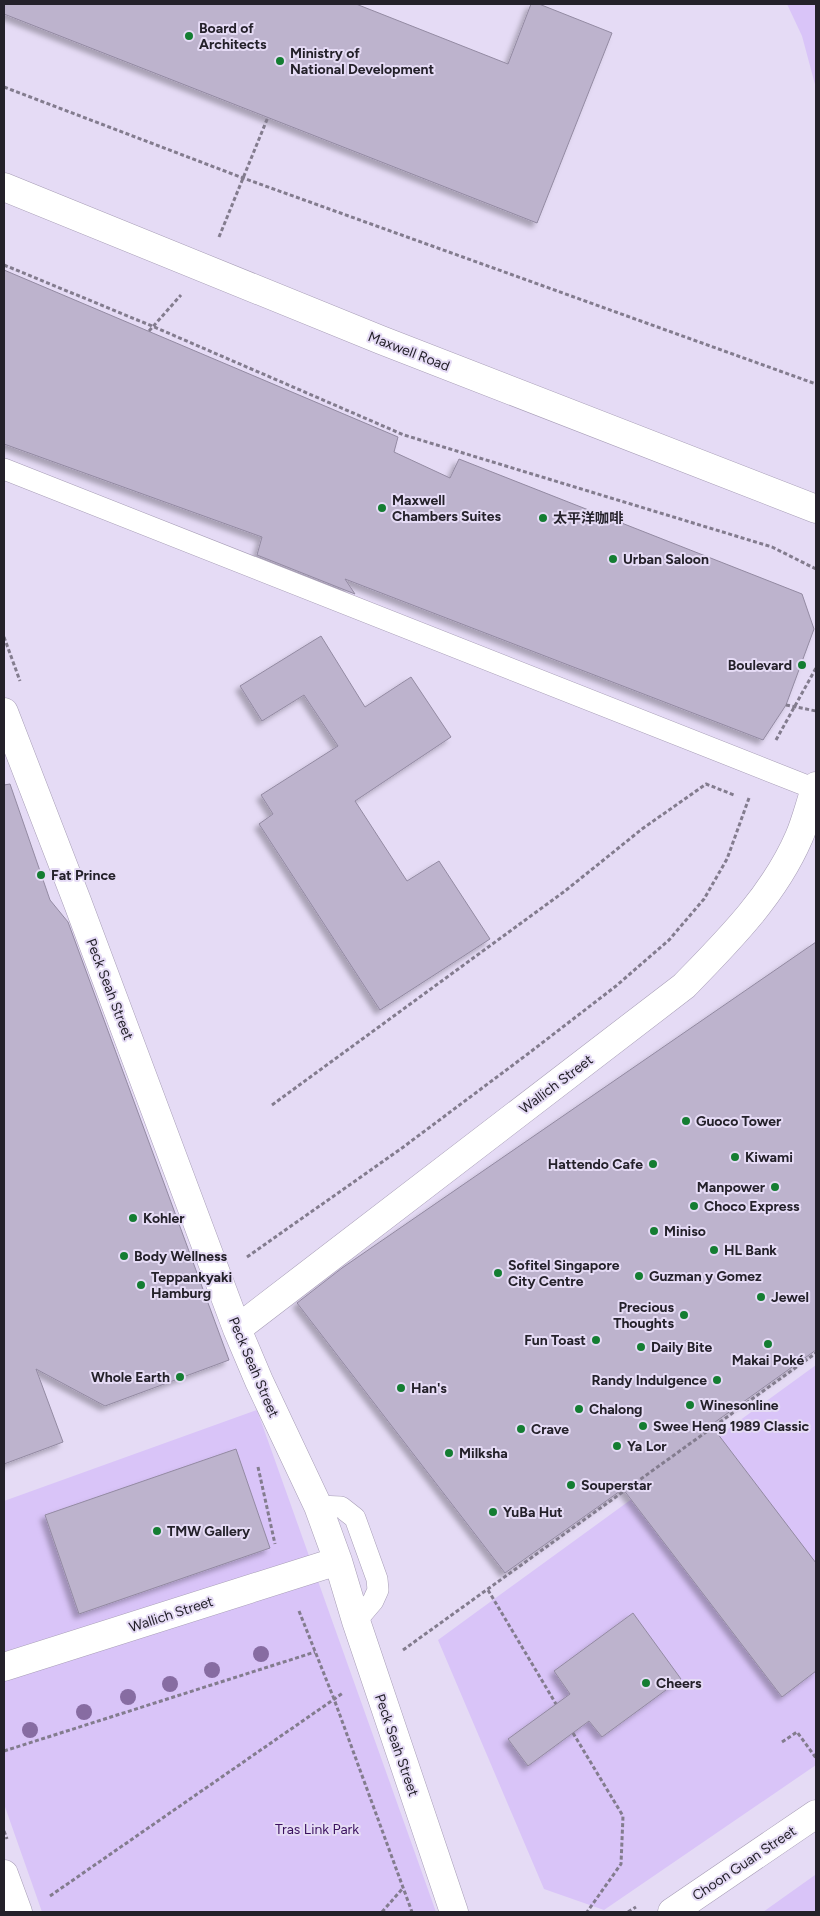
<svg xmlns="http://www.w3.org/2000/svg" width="820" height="1916" viewBox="0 0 820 1916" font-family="Figtree,'Noto Sans SC',sans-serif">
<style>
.green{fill:#d9c4f8}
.building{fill:#bdb3cd;stroke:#938aa2;filter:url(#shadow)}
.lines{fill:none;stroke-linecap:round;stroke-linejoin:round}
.service-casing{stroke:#a79db6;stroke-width:22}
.minor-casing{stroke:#a79db6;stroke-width:29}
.secondary-casing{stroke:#a79db6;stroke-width:29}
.path{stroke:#837c8e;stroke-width:3;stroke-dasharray:4 2.5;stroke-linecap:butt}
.service{stroke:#fff;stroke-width:21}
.minor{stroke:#fff;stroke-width:28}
.secondary{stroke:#fff;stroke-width:28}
.path-bridge{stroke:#837c8e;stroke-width:3;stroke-dasharray:4 2.5;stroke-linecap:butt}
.tree{fill:#876ca2}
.poi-dot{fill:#147d32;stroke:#e5dbf5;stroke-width:2}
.labels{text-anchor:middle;stroke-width:4;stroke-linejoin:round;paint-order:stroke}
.poi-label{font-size:14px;font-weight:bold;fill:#24212a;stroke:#e5dbf5;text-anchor:start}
.street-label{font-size:14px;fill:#24212a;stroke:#e5dbf5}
.park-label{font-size:14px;fill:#3a115e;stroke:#e5dbf5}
</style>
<defs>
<filter id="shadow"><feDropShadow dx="-4.5" dy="4.5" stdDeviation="2.5" flood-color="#0004"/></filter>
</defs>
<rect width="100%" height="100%" fill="#e5dbf5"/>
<!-- green -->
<path class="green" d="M787,4H816V88L802,36Z
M816,1365V1765L604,1910L544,1889L438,1640Z
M257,1410L436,1912H42L4,1804V1501Z
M815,1875L816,1912H763Z"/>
<!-- building -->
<path class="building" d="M4,4H356L508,64L531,4H539L612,33L537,223L4,14Z
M4,270L398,437L394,452L450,478L459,459L802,594L814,629L786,705L763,740L345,579L355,594L257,555L262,537L4,444Z
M321,636L365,707L411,677L451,737L355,801L407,881L439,861L490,939L380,1010L259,824L273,814L261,795L338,746L304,695L262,721L240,686Z
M10,784L50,900L68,922L229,1360L105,1406L36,1369L63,1442L4,1464V785Z
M816,942V1350L711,1425L816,1563V1671L782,1697L623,1489L505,1573L297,1303L342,1268Z
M236,1449L270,1548L79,1614L45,1515Z
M633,1613L681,1679L602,1737L589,1721L528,1766L508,1739L570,1694L554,1671Z"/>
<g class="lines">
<defs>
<path id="service" d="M4,469L815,789
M318,1506L341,1507L355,1518L377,1579L378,1590L373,1601L356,1621"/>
<path id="minor" d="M4,712L77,901L237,1329L259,1381L318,1506L338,1561L356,1621L454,1912
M237,1329L684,986C728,941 774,895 799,837C806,821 810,803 816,786
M4,1667L338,1561
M4,1874L18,1912
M672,1912L816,1814"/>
<path id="secondary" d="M4,187L381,340L816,509"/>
</defs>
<!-- service casing -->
<use href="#service" class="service-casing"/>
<!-- minor casing -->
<use href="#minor" class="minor-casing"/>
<!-- secondary casing -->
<use href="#secondary" class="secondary-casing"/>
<!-- path -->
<path class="path" d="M4,87L243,178L816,384
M219,237L268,117
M4,265L152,326L404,435L772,547L816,569
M149,331L181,295
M4,637L20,681
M776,740L816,668
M272,1105L565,891L642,829L706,784L734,795
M247,1257L402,1148L529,1053L616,986L669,940L704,899L727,859L749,798
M258,1467L275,1544
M488,1590L556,1704
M299,1611L334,1699L412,1912
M403,1650L816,1353
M573,1733L623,1816L621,1864L587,1912
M782,1742L797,1732L816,1758
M4,1751L315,1652
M4,1831L7,1839
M50,1896L343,1693
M382,1912L403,1888
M628,1912L636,1907"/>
<!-- service -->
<use href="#service" class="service"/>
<!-- minor -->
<use href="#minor" class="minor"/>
<!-- secondary -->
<use href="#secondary" class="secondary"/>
<!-- path-bridge -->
<path class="path-bridge" d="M786,705L816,711"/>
</g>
<!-- trees -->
<g class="tree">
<circle cx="261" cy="1654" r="8"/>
<circle cx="212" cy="1670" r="8"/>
<circle cx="170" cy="1684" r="8"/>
<circle cx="128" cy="1697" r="8"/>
<circle cx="84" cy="1712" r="8"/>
<circle cx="30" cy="1730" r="8"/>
</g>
<!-- markers -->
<g class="poi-dot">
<circle cx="189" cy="36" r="5"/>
<circle cx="280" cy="61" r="5"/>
<circle cx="382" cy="508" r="5"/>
<circle cx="543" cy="518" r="5"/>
<circle cx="613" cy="559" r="5"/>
<circle cx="802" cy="665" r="5"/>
<circle cx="41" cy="875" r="5"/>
<circle cx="686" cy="1121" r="5"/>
<circle cx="735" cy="1157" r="5"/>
<circle cx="653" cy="1164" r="5"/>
<circle cx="775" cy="1187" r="5"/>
<circle cx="694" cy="1206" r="5"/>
<circle cx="133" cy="1218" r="5"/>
<circle cx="654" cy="1231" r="5"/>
<circle cx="714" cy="1250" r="5"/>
<circle cx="124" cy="1256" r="5"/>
<circle cx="498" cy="1273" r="5"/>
<circle cx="639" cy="1276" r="5"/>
<circle cx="141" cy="1285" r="5"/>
<circle cx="761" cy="1297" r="5"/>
<circle cx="684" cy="1315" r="5"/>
<circle cx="596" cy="1340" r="5"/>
<circle cx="768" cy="1344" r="5"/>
<circle cx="641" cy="1347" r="5"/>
<circle cx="180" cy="1377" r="5"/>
<circle cx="717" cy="1380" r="5"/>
<circle cx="401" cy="1388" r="5"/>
<circle cx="690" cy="1405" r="5"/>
<circle cx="579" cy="1409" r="5"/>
<circle cx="643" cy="1426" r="5"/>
<circle cx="521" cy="1429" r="5"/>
<circle cx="617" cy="1446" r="5"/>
<circle cx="449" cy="1453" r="5"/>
<circle cx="571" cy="1485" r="5"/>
<circle cx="493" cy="1512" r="5"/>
<circle cx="157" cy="1531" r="5"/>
<circle cx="646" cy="1683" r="5"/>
</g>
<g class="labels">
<!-- poi labels -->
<g class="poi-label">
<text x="199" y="33">Board of<tspan x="199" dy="16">Architects</tspan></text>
<text x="290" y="58">Ministry of<tspan x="290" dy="16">National Development</tspan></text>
<text x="392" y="505">Maxwell<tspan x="392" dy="16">Chambers Suites</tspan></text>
<text x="553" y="523">太平洋咖啡</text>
<text x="623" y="564">Urban Saloon</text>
<text x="792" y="670" text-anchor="end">Boulevard</text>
<text x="51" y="880">Fat Prince</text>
<text x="696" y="1126">Guoco Tower</text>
<text x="745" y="1162">Kiwami</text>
<text x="643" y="1169" text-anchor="end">Hattendo Cafe</text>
<text x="765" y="1192" text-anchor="end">Manpower</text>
<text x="704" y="1211">Choco Express</text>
<text x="143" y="1223">Kohler</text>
<text x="664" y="1236">Miniso</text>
<text x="724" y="1255">HL Bank</text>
<text x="134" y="1261">Body Wellness</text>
<text x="508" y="1270">Sofitel Singapore<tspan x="508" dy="16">City Centre</tspan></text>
<text x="649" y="1281">Guzman y Gomez</text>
<text x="151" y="1282">Teppankyaki<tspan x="151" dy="16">Hamburg</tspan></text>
<text x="771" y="1302">Jewel</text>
<text x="674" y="1312" text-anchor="end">Precious<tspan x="674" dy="16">Thoughts</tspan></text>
<text x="586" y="1345" text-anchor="end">Fun Toast</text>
<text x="651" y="1352">Daily Bite</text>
<text x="768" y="1365" text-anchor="middle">Makai Poké</text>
<text x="170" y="1382" text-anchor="end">Whole Earth</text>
<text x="707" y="1385" text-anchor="end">Randy Indulgence</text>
<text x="411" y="1393">Han's</text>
<text x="700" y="1410">Winesonline</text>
<text x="589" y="1414">Chalong</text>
<text x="653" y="1431">Swee Heng 1989 Classic</text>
<text x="531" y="1434">Crave</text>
<text x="627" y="1451">Ya Lor</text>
<text x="459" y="1458">Milksha</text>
<text x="581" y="1490">Souperstar</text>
<text x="503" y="1517">YuBa Hut</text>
<text x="167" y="1536">TMW Gallery</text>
<text x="656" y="1688">Cheers</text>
</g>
<!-- street labels -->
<g class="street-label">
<text transform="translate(409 351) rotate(21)" y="5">Maxwell Road</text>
<text transform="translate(110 989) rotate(69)" y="5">Peck Seah Street</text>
<text transform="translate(556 1084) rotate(-37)" y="5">Wallich Street</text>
<text transform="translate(254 1367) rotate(67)" y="5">Peck Seah Street</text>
<text transform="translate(171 1614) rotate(-18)" y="5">Wallich Street</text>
<text transform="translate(397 1745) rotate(71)" y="5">Peck Seah Street</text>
<text transform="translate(744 1863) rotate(-34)" y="5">Choon Guan Street</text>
</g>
<!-- park labels -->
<g class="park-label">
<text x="317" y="1834">Tras Link Park</text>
</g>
</g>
<!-- border -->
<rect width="820" height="1916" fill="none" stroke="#24212a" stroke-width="10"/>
</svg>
